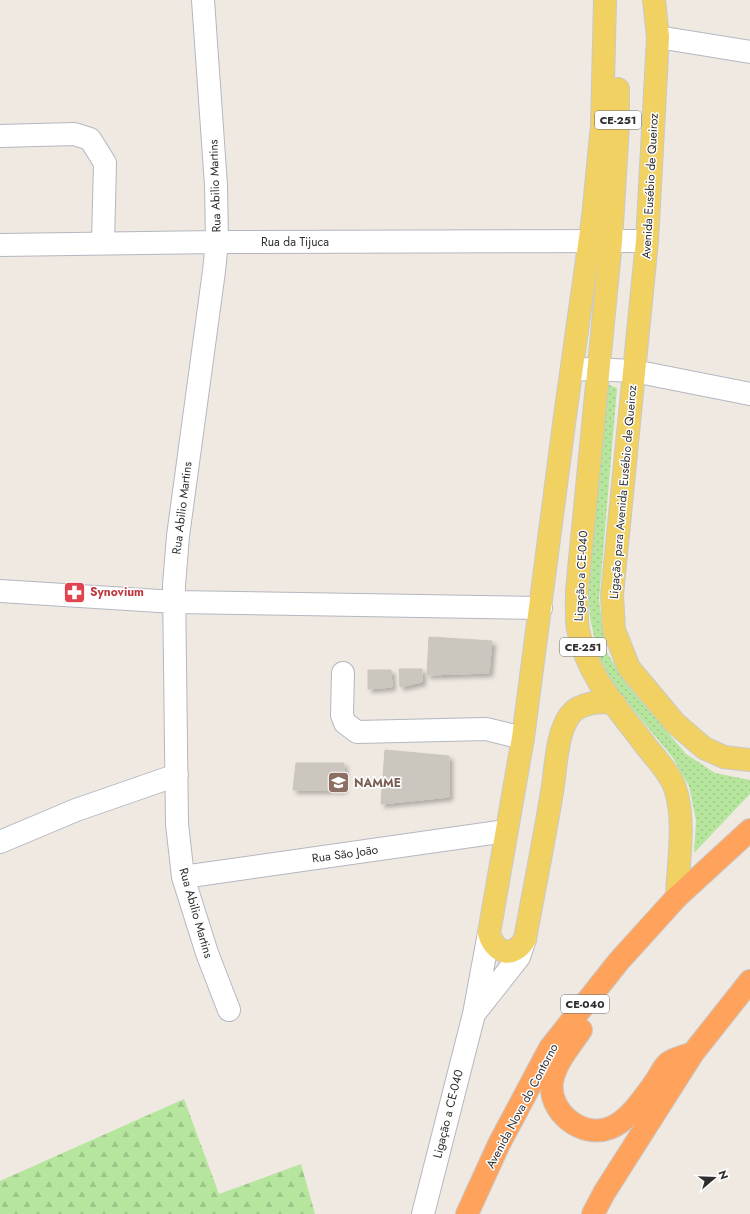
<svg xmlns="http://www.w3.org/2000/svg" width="750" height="1214" viewBox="0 0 750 1214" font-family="Jost,sans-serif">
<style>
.grass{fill:url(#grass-dots)}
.forest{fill:url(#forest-firs)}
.building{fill:#cbc7bf;stroke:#cbc5ba;filter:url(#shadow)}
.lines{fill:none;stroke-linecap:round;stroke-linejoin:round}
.minor-casing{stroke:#b4b7c1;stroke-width:24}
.major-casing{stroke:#c9c9c9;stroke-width:24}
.highway-casing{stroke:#c9c9c9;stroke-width:24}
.minor{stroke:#fff;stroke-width:22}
.major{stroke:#f2d163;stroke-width:22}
.highway{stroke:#ffa35c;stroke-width:22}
.labels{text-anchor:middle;stroke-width:3;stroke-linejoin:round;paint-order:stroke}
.shield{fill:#fff;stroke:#6d6d6d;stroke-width:1}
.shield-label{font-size:11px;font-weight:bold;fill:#2e2e2e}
.street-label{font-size:12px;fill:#2e2e2e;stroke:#fff}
.health-label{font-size:12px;font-weight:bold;fill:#be3a42;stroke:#fff;text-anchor:start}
.education-label{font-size:12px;font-weight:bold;fill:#785e54;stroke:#fff;text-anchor:start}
</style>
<defs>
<pattern id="grass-dots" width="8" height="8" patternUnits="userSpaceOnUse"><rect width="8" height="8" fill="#b6e59e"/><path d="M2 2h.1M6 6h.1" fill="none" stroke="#9dc588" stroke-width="1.8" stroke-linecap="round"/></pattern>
<pattern id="forest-firs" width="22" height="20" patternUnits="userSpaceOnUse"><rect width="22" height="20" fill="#b6e59e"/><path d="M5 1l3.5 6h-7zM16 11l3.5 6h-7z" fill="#9dc588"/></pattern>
<filter id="shadow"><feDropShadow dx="3.5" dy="3.5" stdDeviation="2" flood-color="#0004"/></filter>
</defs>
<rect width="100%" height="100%" fill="#efe9e1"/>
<!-- grass -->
<path class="grass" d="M607,384L617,388L599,600L606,651L625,682L686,754L715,773L750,780V794L694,853L696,820L689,786L673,758L617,690L599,658L590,618L588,581Z"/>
<!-- forest -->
<path class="forest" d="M184,1099L219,1194L301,1164L315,1214H0V1181Z"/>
<!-- building -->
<path class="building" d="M429,637L492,641L489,673L427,675Z
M399,669H422V682L400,687Z
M368,670H391L392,687L368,689Z
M385,750L449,756V797L381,804Z
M296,763H329V790H293Z
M329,763H344L343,790H329Z"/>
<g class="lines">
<defs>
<path id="minor" d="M203,0L216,185L217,242L214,271L178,536L174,585L177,824L183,877L207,953L229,1010
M658,37L750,52
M0,136L74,134L90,139L105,163L103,243
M0,245L217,242L647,241
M572,370L590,369L634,371L750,394
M0,591L175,602L541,608
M343,673L342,715L345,723L357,732L486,729L523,738
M0,842L76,810L177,775
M183,877L506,831
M474,1014L519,957L525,939
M423,1214L474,1014L489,933"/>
<path id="major" d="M605,0L602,125L593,217L565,416L523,738L489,933C495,954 513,959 525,939C534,890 544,841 552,792C556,769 556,734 570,715C579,703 602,700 615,704
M654,0L658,37L647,241L612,595L614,630L629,668L675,723L704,748L724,757L750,760
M618,89V126L611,241L577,590C577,603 576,616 578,629C586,675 619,710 646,746C656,759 670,773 675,788C686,820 678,863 677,897"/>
<path id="highway" d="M581,1030C571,1045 555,1063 552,1082C548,1112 582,1139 610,1128C629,1121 645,1096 656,1081C660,1075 663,1067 668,1063C675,1058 685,1056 693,1053
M467,1214L499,1144L550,1048L619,961L677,897L750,830
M593,1214L604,1193L693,1053L750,981"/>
</defs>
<!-- minor casing -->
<use href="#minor" class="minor-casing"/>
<!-- major casing -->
<use href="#major" class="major-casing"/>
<!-- highway casing -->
<use href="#highway" class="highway-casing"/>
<!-- minor -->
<use href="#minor" class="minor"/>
<!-- major -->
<use href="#major" class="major"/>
<!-- highway -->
<use href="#highway" class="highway"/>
</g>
<!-- icons -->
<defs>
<symbol id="pharmacy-square" viewBox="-11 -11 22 22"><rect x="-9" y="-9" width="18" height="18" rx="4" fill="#e0444e" stroke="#fff"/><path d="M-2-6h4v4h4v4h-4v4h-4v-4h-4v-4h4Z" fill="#fff"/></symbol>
<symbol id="school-square" viewBox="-11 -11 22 22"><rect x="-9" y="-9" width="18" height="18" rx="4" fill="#8d6e63" stroke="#fff"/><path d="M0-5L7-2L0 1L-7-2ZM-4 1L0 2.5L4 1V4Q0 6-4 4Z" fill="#fff"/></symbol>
</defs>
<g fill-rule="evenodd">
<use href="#pharmacy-square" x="62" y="580" width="25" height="25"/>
<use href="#school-square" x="326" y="770" width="25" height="25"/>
</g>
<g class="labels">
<!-- shield labels -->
<g class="shield">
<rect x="595" y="111" width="46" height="18" rx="3"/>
<rect x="560" y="638" width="46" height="18" rx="3"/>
<rect x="561" y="995" width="48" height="18" rx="3"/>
</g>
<g class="shield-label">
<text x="618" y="124">CE-251</text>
<text x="583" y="651">CE-251</text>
<text x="585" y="1008">CE-040</text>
</g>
<!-- street labels -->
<g class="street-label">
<text transform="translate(215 186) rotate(-92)" y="4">Rua Abilio Martins</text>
<text transform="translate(650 186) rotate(-87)" y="4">Avenida Eusébio de Queiroz</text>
<text x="295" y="246">Rua da Tijuca</text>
<text transform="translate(623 492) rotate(-85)" y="4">Ligação para Avenida Eusébio de Queiroz</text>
<text transform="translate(182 508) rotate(-83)" y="4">Rua Abilio Martins</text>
<text transform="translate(581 576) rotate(-87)" y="4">Ligação a CE-040</text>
<text transform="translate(345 854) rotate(-8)" y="4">Rua São João</text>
<text transform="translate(196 913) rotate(74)" y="4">Rua Abilio Martins</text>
<text transform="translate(522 1106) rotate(-62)" y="4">Avenida Nova do Contorno</text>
<text transform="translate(448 1114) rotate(-76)" y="4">Ligação a CE-040</text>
</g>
<!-- health labels -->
<g class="health-label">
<text x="90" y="596">Synovium</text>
</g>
<!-- education labels -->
<g class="education-label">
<text x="354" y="787">NAMME</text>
</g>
</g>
<!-- north arrow -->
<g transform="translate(714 1178) rotate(71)" stroke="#ffffff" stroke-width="3" paint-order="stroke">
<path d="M0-3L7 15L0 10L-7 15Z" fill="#2e2e2e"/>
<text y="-6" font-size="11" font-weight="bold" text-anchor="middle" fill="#2e2e2e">N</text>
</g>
</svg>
